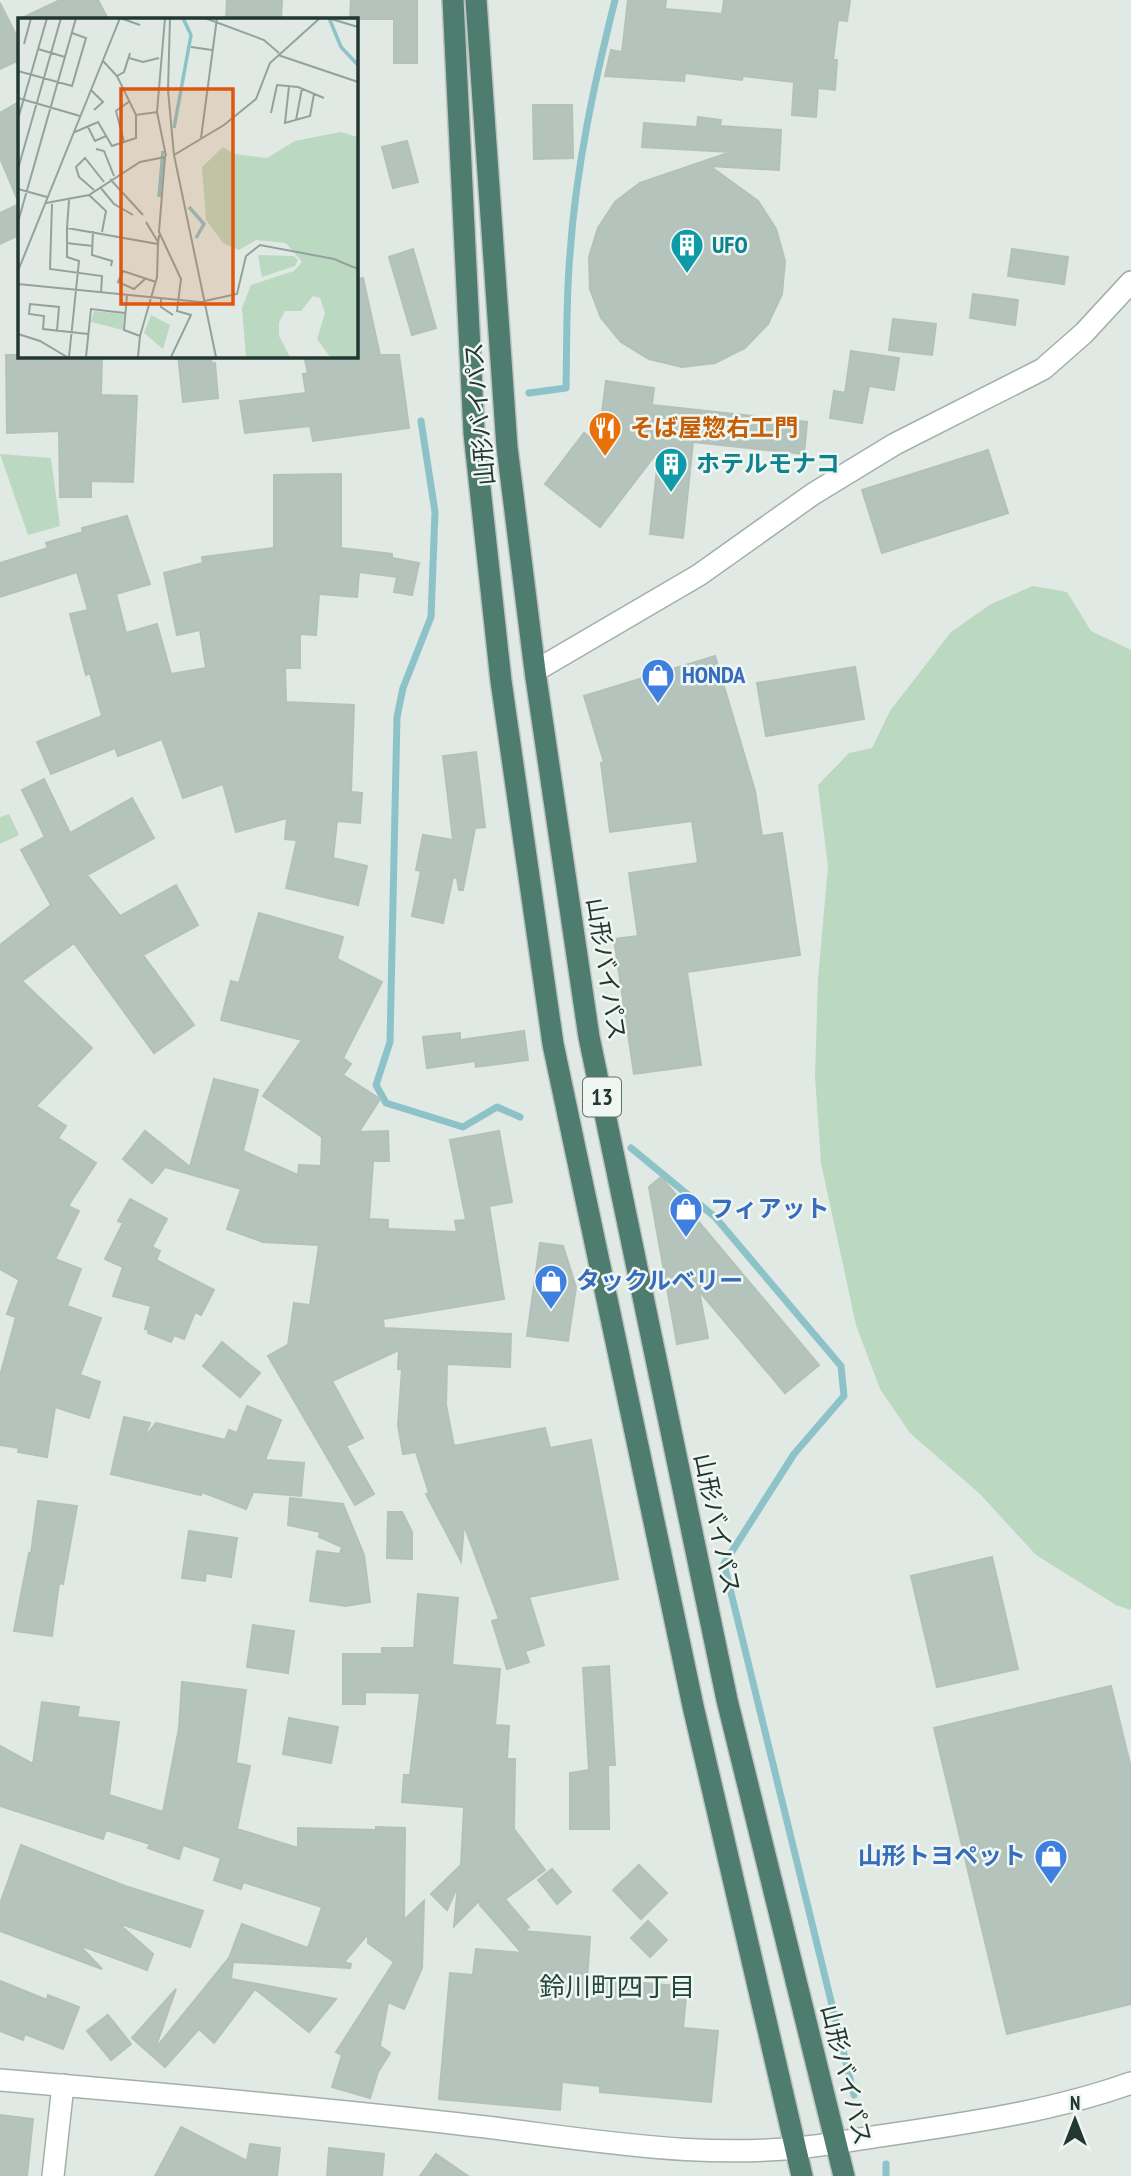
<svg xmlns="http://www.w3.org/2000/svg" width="1131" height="2176" viewBox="0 0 1131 2176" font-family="'PT Sans Narrow','Noto Sans JP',sans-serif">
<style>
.green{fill:#bbd8c0}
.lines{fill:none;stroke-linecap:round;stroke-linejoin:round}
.stream{stroke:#8dc3c8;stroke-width:7}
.building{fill:#b5c3bd;stroke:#b3c1ba;stroke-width:2}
.minor-casing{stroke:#a3b0aa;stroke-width:24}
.tertiary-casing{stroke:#a3b0aa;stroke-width:24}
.trunk-casing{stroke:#bdc3c1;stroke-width:24}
.minor{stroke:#fff;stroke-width:21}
.tertiary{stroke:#fff;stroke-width:21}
.trunk{stroke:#4e7c6e;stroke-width:21}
.labels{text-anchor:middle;stroke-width:5;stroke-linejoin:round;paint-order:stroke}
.shield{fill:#f0f6f2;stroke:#60706a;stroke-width:2}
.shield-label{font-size:23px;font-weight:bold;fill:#223730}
.culture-label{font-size:24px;font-weight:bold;fill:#0d838f;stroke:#f0f6f2;text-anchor:start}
.street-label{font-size:24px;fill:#223730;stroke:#f0f6f2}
.food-label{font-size:24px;font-weight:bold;fill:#c56008;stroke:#f0f6f2;text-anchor:start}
.shop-label{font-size:24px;font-weight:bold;fill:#366cbe;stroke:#f0f6f2;text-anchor:start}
.neighbourhood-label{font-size:26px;fill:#21463b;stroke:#f0f6f2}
.inset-river{fill:none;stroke:#8dc3c8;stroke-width:3.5}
.inset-road{fill:none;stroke:#94a29c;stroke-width:2}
.view{fill:#de570e;fill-opacity:0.15;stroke:#de570e;stroke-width:3.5}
.inset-edge{fill:none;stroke:#223730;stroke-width:3.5}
</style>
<rect width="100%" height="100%" fill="#e0e9e4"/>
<!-- green -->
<path class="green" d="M0,454L51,458L60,526L28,535Z
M1033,586L1067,592L1091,631L1131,650V1610L1116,1605L1036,1555L980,1494L910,1433L880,1389L856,1325L821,1163L815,1076L818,979L828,867L818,785L849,753L872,748L890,711L951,632L991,604Z
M9,814L19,835L0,844V817Z"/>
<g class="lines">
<!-- stream -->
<path class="stream" d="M529,393L566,388C567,343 566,298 570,254C576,167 594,84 615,0
M421,421L435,512L431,617L403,688L397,717L390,1042L376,1085L386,1103L463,1127L497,1107L520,1117
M631,1148L715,1217L841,1366L844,1396L794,1454L724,1564L854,2095
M886,2164V2176"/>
</g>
<!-- building -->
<path class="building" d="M60,0H98L108,19H20Z
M227,0H282L281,19H226Z
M351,0H417V63H394V19H350Z
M628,0H666L665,9L722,14L724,0H850L847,21L838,20L833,60H837L835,90L818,88L816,117L792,115L794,82L743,76L742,80L685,73L684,81L605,76L611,50L622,52Z
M0,3L19,41V60L0,69Z
M19,102V203L0,158V113Z
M533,105H572L573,158L534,159Z
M698,117L721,120L720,126L781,130L779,170L710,166L758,201L776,229L785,261L782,294L768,324L745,348L715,363L682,367L649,359L621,342L601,318L590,289L589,257L598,228L615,202L640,183L731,152L642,147L644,123L697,127Z
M407,141L418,182L393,188L382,147Z
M19,204V235L0,244V213Z
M413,249L436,328L412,335L389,257Z
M1012,249L1068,257L1064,284L1008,276Z
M363,278L380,355H399L409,428L313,441L310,426L245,433L240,401L306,393L303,374L308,373L304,355H355V279Z
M973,294L1018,300L1015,325L970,318Z
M893,319L936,324L932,355L889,350Z
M851,351L899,358L894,390L869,386L862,423L830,418L834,391L845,393Z
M6,355H102L101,395L137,396L133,482L91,481V497H60L59,431L7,433Z
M178,355H210L212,364L215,363L218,398L183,402Z
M606,381L654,388L652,405L807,422L804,454L693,442L683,538L650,534L659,450L600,527L545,484L584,433L598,444Z
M988,450L1008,513L882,553L862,490Z
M341,474V548L392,554V558L419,563L412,595L394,592L397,577L359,572L357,597L319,594L316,635L300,634V668H285L286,702L354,705L351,792L362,793L360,823L337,821L333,858L367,866L358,905L286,888L297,840L285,839L287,818L236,832L223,784L183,798L162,739L118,756L115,748L51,774L37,742L102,716L90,673L86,675L70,614L88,610L77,572L0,597V563L48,548L46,543L83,532L82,528L127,516L150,584L116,594L126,633L157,624L171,674L206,668L200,630L177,635L164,573L203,563L202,557L274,548V475Z
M715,656L755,791L762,836L782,833L800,955L687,972L701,1065L634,1074L614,939L638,936L629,873L698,863L692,821L610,832L601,763L604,762L584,696Z
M855,667L864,719L766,736L757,683Z
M476,752L485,827L475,828L463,890H459L457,878L453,877L443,923L412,916L421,871L416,870L423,835L453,840L443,756Z
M44,779L70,833L132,798L154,838L87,875L120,916L176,885L198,925L143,955L194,1025L154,1053L74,943L22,981L92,1048L36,1106L66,1126L58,1138L96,1163L68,1206L79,1211L55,1259L81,1269L67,1306L101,1318L80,1375L100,1382L89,1418L55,1407L47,1457L18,1452L19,1448L0,1445V1376L16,1317L7,1314L19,1280L0,1269V945L51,905L21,850L45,837L22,790Z
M259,913L343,937L337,959L382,982L343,1058L351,1064L343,1075L380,1099L359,1132L388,1131L389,1161H373L369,1219L388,1220V1229L457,1232L455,1221L466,1220L450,1140L499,1131L512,1202L489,1206L504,1299L383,1319L384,1328L511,1334L510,1367L447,1364L446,1405L454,1446L545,1428L550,1448L591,1440L618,1579L529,1597L544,1645L525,1651L529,1662L507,1669L492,1621L499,1619L464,1525L461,1561L426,1494L429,1493L416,1452L403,1454L398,1425L402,1369H398L399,1350L332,1381L363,1438L346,1446L374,1494L355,1505L268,1356L288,1345L294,1303L310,1305L319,1245L263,1242L227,1229L241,1189L165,1167L152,1183L123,1159L145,1131L190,1167L214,1079L258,1090L243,1151L298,1175L299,1165L321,1166L322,1137L263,1096L302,1040L221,1020L231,981L239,983Z
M524,1031L528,1060L476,1067L475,1061L427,1068L423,1037L460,1033V1040Z
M661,1177L819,1365L785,1393L699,1291L708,1338L677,1344L649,1187Z
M130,1199L167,1219L152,1247L160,1251L156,1260L214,1290L201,1315L195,1312L184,1339L174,1335L171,1342L148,1333L149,1330L145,1329L151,1306L113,1296L123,1267L105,1259L123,1223L118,1221Z
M540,1243L563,1246L576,1287L568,1341L527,1336Z
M222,1342L260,1373L240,1397L203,1366Z
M247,1406L281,1420L265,1460L304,1463L301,1496L253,1492L246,1509L202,1492L201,1495L111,1474L124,1417L150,1423L143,1440L156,1423L225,1440L229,1430L237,1433Z
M290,1498L343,1504L364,1555L370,1602L346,1606L310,1601L317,1551L340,1554L342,1547L319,1537L320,1532L288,1525Z
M38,1501L77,1506L63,1584L59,1583L52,1636L14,1631L29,1553L31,1554Z
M388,1512H402L412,1532V1559L387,1558Z
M189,1531L237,1538L231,1577L206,1573L205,1581L182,1578Z
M992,1557L1018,1669L937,1687L911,1576Z
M418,1594L458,1598L452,1665L500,1669L495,1725L509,1726L507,1759H515L514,1829L545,1870L505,1899L529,1927L524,1931L590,1937L587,1981L590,1978L687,1987L683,2028L718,2031L711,2102L600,2092V2086L562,2082L560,2110L439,2099L450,1973L473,1975L476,1949L522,1953L480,1905V1900L454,1926L458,1885L447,1910L431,1894L461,1865L464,1807L402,1802L404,1775H410L420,1693L365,1692V1704H343V1654H382V1648H414Z
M253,1625L294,1631L288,1673L247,1667Z
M609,1666L615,1765H608L609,1829H570V1773L589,1770L583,1668Z
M182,1682L246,1690L236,1763L250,1766L237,1829L298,1848V1828L376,1830V1827L405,1828L404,1920L424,1901L422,1968L404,2009L388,2002L380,2046L390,2053L378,2072L370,2098L332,2087L342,2055L336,2052L394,1962L368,1943V1934L344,1962L351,1964L350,1968L233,1962L231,1979L336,1999L309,2032L255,1989L214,2043L199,2029L165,2067L132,2038L176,1989L155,2049L229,1958L242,1924L308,1948L322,1907L243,1882L241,1889L214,1880L221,1858L183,1845L179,1859L148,1848L150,1844L106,1830L103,1839L0,1806V1746L33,1764L42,1702L79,1707L77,1717L119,1722L109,1795L163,1812L179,1728Z
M1111,1686L1131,1768V2004L1007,2034L934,1728Z
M289,1718L338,1727L331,1763L283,1754Z
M21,1845L125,1886L203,1911L190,1947L118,1923L153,1954L147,1970L79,1945L102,1969L0,1931V1904Z
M639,1865L667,1893L641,1919L613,1890Z
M552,1869L571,1892L557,1904L538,1880Z
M648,1921L667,1940L650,1957L631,1938Z
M0,1981L47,2000L48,1995L79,2007L63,2049L25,2034L23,2040L0,2031Z
M108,2015L131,2044L111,2060L87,2031Z
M0,2115L33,2119L27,2176H0Z
M181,2127L247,2161L250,2144L280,2148L277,2176H155Z
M329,2148L384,2154L382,2176H327Z
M436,2154L468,2176H420Z"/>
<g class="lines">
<defs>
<path id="minor" d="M535,671L699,575L813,494L895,444L1043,369L1084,333L1131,282
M835,2143C934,2127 1036,2117 1131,2083
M53,2176L63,2085"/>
<path id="tertiary" d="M0,2080C154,2093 307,2107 460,2124C585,2138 710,2164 835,2143"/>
<path id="trunk" d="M453,0L474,433L501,681L553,1044L693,1706L802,2176
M476,0L507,447L535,671L589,1037L727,1700L844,2176"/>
</defs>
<!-- minor casing -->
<use href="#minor" class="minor-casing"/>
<!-- tertiary casing -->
<use href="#tertiary" class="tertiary-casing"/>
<!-- trunk casing -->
<use href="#trunk" class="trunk-casing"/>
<!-- minor -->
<use href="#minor" class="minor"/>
<!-- tertiary -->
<use href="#tertiary" class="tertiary"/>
<!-- trunk -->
<use href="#trunk" class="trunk"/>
</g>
<!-- icons -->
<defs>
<symbol id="building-pin" viewBox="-11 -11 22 30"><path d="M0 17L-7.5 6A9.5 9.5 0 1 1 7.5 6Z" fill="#0f9aa8" stroke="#f0f6f2"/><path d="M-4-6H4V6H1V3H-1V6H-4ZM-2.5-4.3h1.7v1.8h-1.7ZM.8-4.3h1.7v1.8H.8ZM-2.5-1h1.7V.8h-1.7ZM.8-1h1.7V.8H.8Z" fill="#fff"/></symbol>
<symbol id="restaurant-pin" viewBox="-11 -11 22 30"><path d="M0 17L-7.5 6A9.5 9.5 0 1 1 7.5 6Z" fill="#e8710a" stroke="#f0f6f2"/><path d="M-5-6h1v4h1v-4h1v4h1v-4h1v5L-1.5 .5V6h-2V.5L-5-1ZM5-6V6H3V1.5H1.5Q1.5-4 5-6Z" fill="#fff"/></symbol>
<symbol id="shop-pin" viewBox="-11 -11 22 30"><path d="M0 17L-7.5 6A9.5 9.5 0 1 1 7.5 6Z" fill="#3f7fe0" stroke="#f0f6f2"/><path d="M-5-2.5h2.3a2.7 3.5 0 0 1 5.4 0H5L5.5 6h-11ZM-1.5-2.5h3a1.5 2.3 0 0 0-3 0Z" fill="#fff"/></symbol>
</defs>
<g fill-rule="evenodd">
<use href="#building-pin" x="668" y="226" width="38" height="52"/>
<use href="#restaurant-pin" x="586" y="409" width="38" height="52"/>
<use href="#building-pin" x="652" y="445" width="38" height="52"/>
<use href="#shop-pin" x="639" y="656" width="38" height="52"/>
<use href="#shop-pin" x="667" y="1190" width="38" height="52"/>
<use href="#shop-pin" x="532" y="1262" width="38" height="52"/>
<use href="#shop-pin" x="1032" y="1837" width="38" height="52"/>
</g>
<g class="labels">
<!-- shield labels -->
<rect class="shield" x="583" y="1077.5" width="38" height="39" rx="5"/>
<g class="shield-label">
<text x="602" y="1105">13</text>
</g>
<!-- culture labels -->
<g class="culture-label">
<text x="712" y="253">UFO</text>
<text x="696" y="472">ホテルモナコ</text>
</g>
<!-- street labels -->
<g class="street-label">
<text transform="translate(480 414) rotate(-95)" y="8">山形バイパス</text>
<text transform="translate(606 969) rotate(81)" y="8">山形バイパス</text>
<text transform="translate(717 1524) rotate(78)" y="8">山形バイパス</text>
<text transform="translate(846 2075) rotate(76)" y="8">山形バイパス</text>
</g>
<!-- food labels -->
<g class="food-label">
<text x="630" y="436">そば屋惣右工門</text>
</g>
<!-- shop labels -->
<g class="shop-label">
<text x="682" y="683">HONDA</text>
<text x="710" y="1217">フィアット</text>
<text x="576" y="1289">タックルベリー</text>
<text x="1026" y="1864" text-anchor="end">山形トヨペット</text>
</g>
<!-- neighbourhood labels -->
<g class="neighbourhood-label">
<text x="617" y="1996">鈴川町四丁目</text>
</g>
</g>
<!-- overview -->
<g transform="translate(18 18)">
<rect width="340" height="340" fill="#e0e9e4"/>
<path d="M323,114L339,119V339H312L299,321L307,295L302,280L295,278L283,293H267L261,304V318L272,339H228L224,290L233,267L276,253L284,244L268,225L238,222L221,232L205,225L188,202L184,149L205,129L216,136L249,140L277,123ZM240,237L276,238L280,242L277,248L244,259ZM76,293L106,296L105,312L73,304ZM133,297L152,307L145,331L126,315Z" fill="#bbd8c0"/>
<path class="inset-river" d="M311,0L323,29L340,47M156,110L173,17L165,0M141,179L145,133M171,189L186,206L178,220"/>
<path class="inset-road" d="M102,0L122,7M152,0L150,72L156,137L198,339M187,0L246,22L261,35M310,0L340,9M6,26L13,0M173,29L194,32M20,31L47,39M260,37L340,64M111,40L125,44L141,40M85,43L99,58L118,97L139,94L148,138M0,53L54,68L68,20L54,15M99,58L106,54L112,35M271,68L267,105L292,98L296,76M73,72L85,84L76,92M0,80L62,98M139,94L147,0M253,95L259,67L280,69L306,80M0,101L29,0M278,102L284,70M70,109L77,123L88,118M57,114L80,104L94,128L118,120V97M183,120L199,0M106,124L98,93L112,83M78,131L86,133L96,158M156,137L206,107L238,81L252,45L302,0M0,151L43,0M92,161L125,197M82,169L96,186L115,197M0,171L29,179M76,172L61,159L58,149L67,140L86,164M71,177L88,193L84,214M28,185L71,177L122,144L147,139L141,214L163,261L159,293L173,297L153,339M34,186L32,251L84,258L83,275M0,204L58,0M128,204L140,224M49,210L51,182M75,213L74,237L94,243L93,248M48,225L75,228M0,253L102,0M127,261L116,271L100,264L105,253L138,264M0,266L182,284L219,276L228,238L242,227L316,241L340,251M109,277L106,312L122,318L120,339M143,281V289L155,297M39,312L41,289L12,286L11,296L26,298L25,311L70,316M0,316L22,323L49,339M122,318L139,259L140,226M51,339L61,243L49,239V210L140,226L141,217M68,339L73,291L107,295"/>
<path class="view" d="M103,71H215V286H103Z"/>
<rect width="340" height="340" class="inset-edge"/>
</g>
<!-- north arrow -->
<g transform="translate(1075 2120)" stroke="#f0f6f2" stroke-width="5" paint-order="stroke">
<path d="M0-5L12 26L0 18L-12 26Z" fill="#223730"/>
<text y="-10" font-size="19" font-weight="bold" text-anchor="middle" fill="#223730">N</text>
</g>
</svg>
